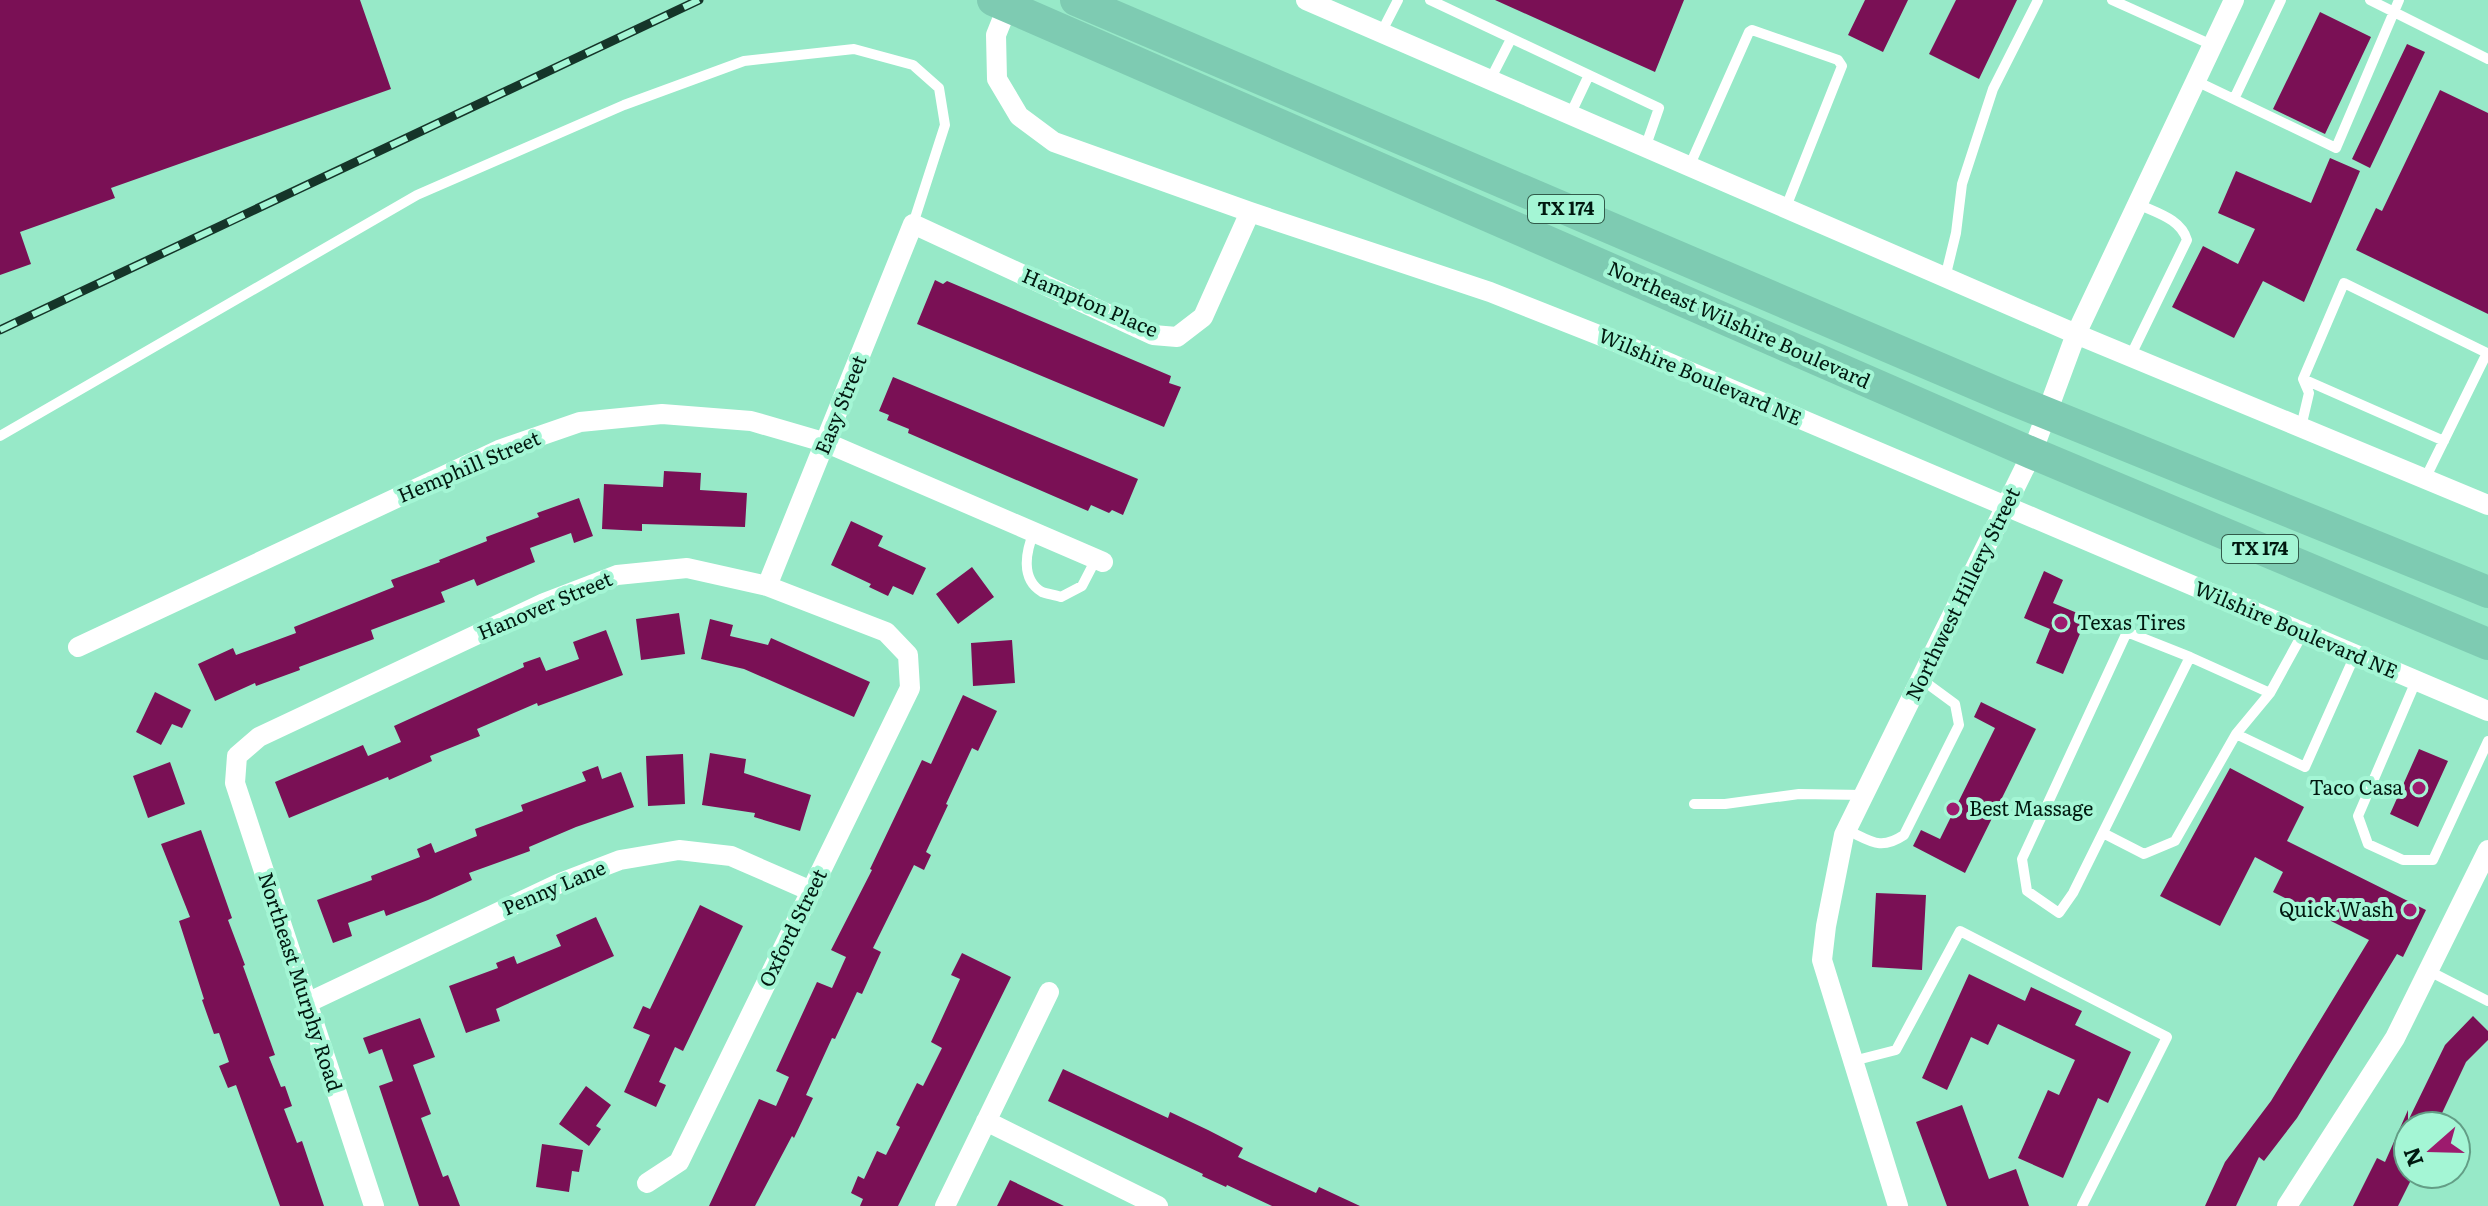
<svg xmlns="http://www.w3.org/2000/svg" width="2488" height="1206" viewBox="0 0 2488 1206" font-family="Literata,serif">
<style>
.building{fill:#7a1055}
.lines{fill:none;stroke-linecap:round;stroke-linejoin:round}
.lane{stroke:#fff;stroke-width:10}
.street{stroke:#fff;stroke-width:20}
.primary{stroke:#7ecbb2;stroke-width:32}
.rail-casing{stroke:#153529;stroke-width:9}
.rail{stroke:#a4f6d5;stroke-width:6;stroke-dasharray:18;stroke-linecap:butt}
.poi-dot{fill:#9d1b6e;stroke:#a4f6d5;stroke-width:3}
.labels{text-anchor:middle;stroke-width:8;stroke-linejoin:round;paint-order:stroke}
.shield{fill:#a4f6d5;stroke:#325b4b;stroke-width:2}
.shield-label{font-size:18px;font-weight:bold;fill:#011910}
.street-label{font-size:20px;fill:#011910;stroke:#a4f6d5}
.poi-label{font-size:20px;fill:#011910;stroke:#a4f6d5;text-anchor:start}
</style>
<rect width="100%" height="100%" fill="#97e9c8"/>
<!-- building -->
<path class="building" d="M0,0H360L391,89L111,188L115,198L20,232L31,264L0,275Z
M1495,0H1684L1655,72Z
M1865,0H1908L1883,52L1848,35Z
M1956,0H2017L1979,79L1929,54Z
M2320,12L2371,37L2325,134L2273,109Z
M2407,44L2425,52L2370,168L2352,159Z
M2440,90L2488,113V314L2356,250L2376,208L2382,211Z
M2330,158L2360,171L2304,302L2263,281L2234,338L2172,307L2203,246L2238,264L2255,229L2218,213L2236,171L2311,203Z
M935,280L943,284L947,281L1171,376L1169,383L1181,387L1164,427L917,324Z
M893,377L1138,479L1123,515L1112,510L1109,513L1091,505L1088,511L908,433L909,429L887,420L889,415L879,411Z
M664,471L701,473L700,490L747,493L745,527L642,524V531L602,529L604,484L663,487Z
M579,498L593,536L574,543L571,533L530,548L535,562L477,586L474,579L441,592L445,602L371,630L374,639L299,667L300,670L256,686L255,683L215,701L198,664L233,648L236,655L296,633L294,627L394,587L391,580L440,562L439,560L487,541L486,537L539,517L537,513Z
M851,521L883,536L878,546L926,568L913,595L893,586L888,596L869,587L871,584L831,565Z
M972,567L994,597L958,624L936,594Z
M2044,571L2063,580L2053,603L2087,617L2063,674L2036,663L2050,629L2024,618Z
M679,613L685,654L641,660L636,619Z
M710,619L733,625L730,636L768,645L771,638L870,682L854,717L744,669L701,659Z
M606,630L623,675L538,706L537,703L477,729L480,736L430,756L432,761L389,780L388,777L289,818L275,782L363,745L368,756L401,742L394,726L524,667L523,663L540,657L546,671L579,659L573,642Z
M1012,640L1015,683L973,686L971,643Z
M155,692L191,710L182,728L172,724L161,745L136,732Z
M963,695L997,711L978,751L972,748L946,804L948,805L926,852L931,855L924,870L914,865L873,948L881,952L862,994L857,992L835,1039L832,1038L806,1095L813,1098L794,1138L792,1136L755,1206H709L759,1099L776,1106L789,1077L776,1071L817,982L832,988L846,957L831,950L872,870L870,869L922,760L931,764Z
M1981,702L2036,729L1965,873L1913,846L1921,830L1940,839L1995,728L1974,717Z
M2419,749L2448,761L2418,827L2390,814Z
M710,753L746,759L744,773L811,795L800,831L754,817L755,813L702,805Z
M683,754L685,804L648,806L646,756Z
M170,762L185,804L148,818L133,776Z
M598,766L602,779L621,772L634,807L576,827L529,847L530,851L469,873L472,880L428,900L386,916L384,910L348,923L352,936L333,943L317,900L372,880L371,876L420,857L417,849L431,843L435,853L477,836L475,829L523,811L521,805L586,781L582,772Z
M2230,768L2304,807L2287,841L2426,910L2403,957L2397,954L2297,1118L2264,1161L2259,1157L2236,1206H2205L2225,1162L2271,1101L2369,940L2273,892L2283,872L2255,857L2220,926L2160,896Z
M201,830L232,918L228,920L245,965L243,966L275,1055L269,1057L281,1087L285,1086L292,1106L284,1109L297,1143L302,1141L324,1206H280L236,1085L228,1088L219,1066L229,1062L219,1033L214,1034L202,1000L204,999L179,921L190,917L161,844Z
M1876,893L1926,895L1922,970L1872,967Z
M700,905L743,926L683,1051L675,1047L659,1082L666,1085L656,1107L624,1092L650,1035L633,1028L643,1006L650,1009Z
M596,917L614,956L496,1009L500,1021L466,1033L449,986L498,968L496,963L514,956L517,964L561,946L556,935Z
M962,953L1011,977L898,1206H860L863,1199L851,1193L858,1176L864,1179L877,1151L886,1155L900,1127L896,1125L917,1083L923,1086L942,1048L931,1042L960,979L951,975Z
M1969,974L2025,1001L2031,987L2082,1011L2075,1025L2131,1052L2108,1103L2098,1098L2063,1178L2018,1158L2048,1090L2059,1095L2075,1060L1998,1024L1988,1045L1971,1037L1947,1090L1922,1078Z
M2473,1016L2488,1031V1040L2466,1062L2436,1126H2408V1174L2413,1176L2398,1206H2353L2377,1158L2385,1162L2408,1110V1121L2445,1045Z
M420,1018L435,1057L413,1065L431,1114L421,1118L443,1177L448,1175L460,1206H419L379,1086L393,1081L382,1049L369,1054L363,1038Z
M1063,1069L1168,1118L1170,1112L1208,1130L1243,1148L1238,1157L1316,1193L1319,1187L1360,1206H1272L1227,1185L1226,1187L1202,1176L1203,1174L1048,1101Z
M586,1086L611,1105L596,1126L601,1129L589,1146L559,1124Z
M1962,1105L1989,1179L2016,1169L2029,1206H1947L1916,1122Z
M542,1144L583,1150L579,1172L572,1171L569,1192L536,1187Z
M1010,1180L1064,1206H997Z"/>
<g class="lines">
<!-- lane -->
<path class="lane" d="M1430,0L1659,108L1645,148
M2112,0L2212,45
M2370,0L2488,59
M1381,33L1398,0
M1490,80L1511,39
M2196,81L2336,148L2399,0
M2234,99L2281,0
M1570,115L1589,75
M1689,167L1749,32L1752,30L1838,60L1842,66L1786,207
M1945,278L1956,233L1962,184L1993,89L2038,0
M2130,357L2187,240C2181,219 2157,213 2138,204
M2303,379L2444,441
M2301,427L2309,393L2303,379L2344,283L2487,353L2425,479
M0,436L417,195L624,105L744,61L854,49L913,65L939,88L945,125L913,224
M1034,532C1026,551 1020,579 1042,592C1047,594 1056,595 1061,597L1082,586L1096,559
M2303,633L2270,693L2236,734L2305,767L2355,655
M2190,657L2127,632L2022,859L2027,891L2059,913L2073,893L2190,657L2270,693
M2416,681L2358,816L2368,844L2403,860H2433L2488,741
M1694,804H1725L1799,794L1864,795
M1847,830C1871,841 1880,851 1904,835L1959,725L1955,704L1921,679
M2103,833L2144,854L2175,841L2236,734
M2429,971L2488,1001
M1853,1061L1896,1050L1960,931L2167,1037L2082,1206"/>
<!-- street -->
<path class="street" d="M1010,0L996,35L997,79L1019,116L1054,142L1250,212L1490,292L1662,360L2488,711
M1306,0L2076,334L2488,505
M767,586L913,224L1153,335L1177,337L1203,317L1250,212
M78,647L499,450L580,422L662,414L751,421L827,443L1103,562
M307,1003L560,883L620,860L679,850L731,856L811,891
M986,1121L1158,1206
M374,1206L235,783L237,756L259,737L544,603L617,575L687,568L767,586L886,632L908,655L910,688L679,1162L647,1183
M945,1206L1049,992
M1898,1206L1822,960L1826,926L1844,835L2032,453L2076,334L2234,0
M2287,1206L2395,1038L2488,850"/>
<!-- primary -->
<path class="primary" d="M993,0L2032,453L2488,644
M1076,0L2004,396L2488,592"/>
<defs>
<path id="rail" d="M0,330L699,0"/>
</defs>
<!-- rail casing -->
<use href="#rail" class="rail-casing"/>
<!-- rail -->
<use href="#rail" class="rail"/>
</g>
<!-- markers -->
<g class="poi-dot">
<circle cx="2061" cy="623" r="8"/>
<circle cx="2419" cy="788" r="8"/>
<circle cx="1953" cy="809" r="8"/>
<circle cx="2410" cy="910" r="8"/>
</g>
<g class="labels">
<!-- shield labels -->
<g class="shield">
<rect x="1528" y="195" width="76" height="28" rx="6"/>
<rect x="2222" y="535" width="76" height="28" rx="6"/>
</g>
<g class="shield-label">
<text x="1566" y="215">TX 174</text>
<text x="2260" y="555">TX 174</text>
</g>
<!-- street labels -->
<g class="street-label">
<text transform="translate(1090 303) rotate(23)" y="7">Hampton Place</text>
<text transform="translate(1739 325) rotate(24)" y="7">Northeast Wilshire Boulevard</text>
<text transform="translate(1700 377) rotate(23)" y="7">Wilshire Boulevard NE</text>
<text transform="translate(841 405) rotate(-68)" y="7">Easy Street</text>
<text transform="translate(469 467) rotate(-23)" y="7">Hemphill Street</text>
<text transform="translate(1963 594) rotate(-64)" y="7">Northwest Hillery Street</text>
<text transform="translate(545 606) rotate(-23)" y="7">Hanover Street</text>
<text transform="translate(2296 630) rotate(23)" y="7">Wilshire Boulevard NE</text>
<text transform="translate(554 888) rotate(-23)" y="7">Penny Lane</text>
<text transform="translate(793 928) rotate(-64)" y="7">Oxford Street</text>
<text transform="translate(300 982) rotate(72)" y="7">Northeast Murphy Road</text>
</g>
<!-- poi labels -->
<g class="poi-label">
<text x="2077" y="630">Texas Tires</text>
<text x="2403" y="795" text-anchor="end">Taco Casa</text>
<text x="1969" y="816">Best Massage</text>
<text x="2394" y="917" text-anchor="end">Quick Wash</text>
</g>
</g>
<!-- north arrow -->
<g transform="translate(2432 1150) rotate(250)"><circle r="38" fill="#a4f6d5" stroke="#639e86" stroke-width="2"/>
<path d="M0-6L14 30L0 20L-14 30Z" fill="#9d1b6e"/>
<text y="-12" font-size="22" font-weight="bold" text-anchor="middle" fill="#011910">N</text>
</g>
</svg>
